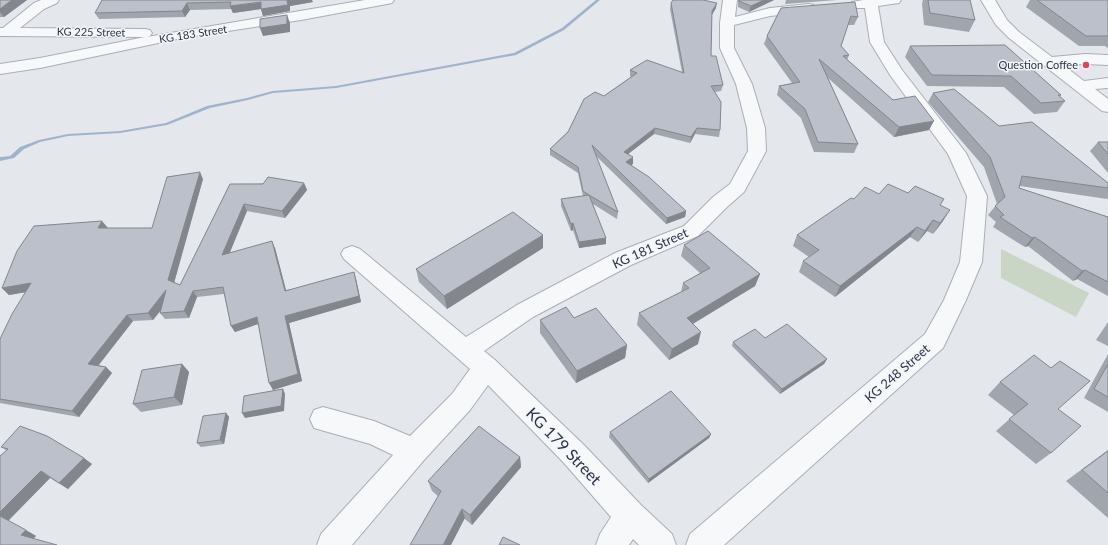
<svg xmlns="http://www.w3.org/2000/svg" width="1108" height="545" viewBox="0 0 1108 545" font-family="Lato,sans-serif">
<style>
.green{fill:#c9d6c5}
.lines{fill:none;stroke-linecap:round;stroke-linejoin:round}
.stream{fill:#9fb4cc;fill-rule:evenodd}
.minor-casing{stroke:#a9aeb7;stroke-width:2}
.minor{fill:#f7f8fa;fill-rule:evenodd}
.wall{fill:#a1a5ae}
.shaded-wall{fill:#83868d}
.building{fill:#bbc0ca;stroke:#83868d}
.poi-dot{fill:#d1495b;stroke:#f4f6f9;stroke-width:1.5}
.labels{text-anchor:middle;stroke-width:3;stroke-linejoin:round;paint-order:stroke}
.far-street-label{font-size:11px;fill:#2b3445;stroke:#f4f6f9}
.far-poi-label{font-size:11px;fill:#2b3445;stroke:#f4f6f9;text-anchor:end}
.street-label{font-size:13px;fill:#2b3445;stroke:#f4f6f9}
.near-street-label{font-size:16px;fill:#2b3445;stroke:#f4f6f9}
</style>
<rect width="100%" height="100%" fill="#e4e7ec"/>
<!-- green -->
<path class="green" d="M1001,249L1089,293L1076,317L1001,278Z"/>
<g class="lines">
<!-- stream -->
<path class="stream" d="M596,0H600L564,30L516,55L336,88L273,93L248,100L210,108L167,125L120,133L68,136L40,142L24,149L14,158L0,161V157L10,156L20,147L39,140L68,134L120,131L166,123L207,106L247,98L273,91L336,86L514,53L562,28Z"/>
<defs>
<path id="minor" d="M41,0H59L57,3L44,9L20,28L145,29L150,30L152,33L150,36L147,37L365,0H394L392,3L387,4L301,20L182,38L40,68L0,74V64L40,58L145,37L0,36V28H3L34,3Z
M723,0H737L735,17L770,8L809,4L814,5L816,8L814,11L809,12L770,16L734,25V48L752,84L765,128L766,151L744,192L727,207L698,236L631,265L533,317L484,351L495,360L584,445L641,505L672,534L676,545H639L633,539L629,545H596L600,534L611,517L564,463L488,385L470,410L424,460L352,545H317L321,534L393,455L370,444L314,428L310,419L314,410L323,407L374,421L410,436L452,394L470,369L344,259L341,254L344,249L352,246L360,249L466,337L517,305L615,253L684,226L713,197L730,184L748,151L747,128L736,84L720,48V23Z
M863,0H901L899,3L878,6L884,42L902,70L966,153L987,196L982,262L966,300L943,348L724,545H686L690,534L925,334L944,300L960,262L967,196L948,154L890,75L870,42L865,8H852L850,5L852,2Z
M981,0H995L1007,20L1019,32L1052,57L1085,54L1108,55V65L1085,64L1063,65L1084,81L1108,78V88L1095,89L1108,99V112L1102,111L1009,38L996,25Z"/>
</defs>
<!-- minor casing -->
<use href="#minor" class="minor-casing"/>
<!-- minor -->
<use href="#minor" class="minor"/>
</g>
<!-- wall -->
<path class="wall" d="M0,0H27L4,17H0Z
M102,0L313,2L290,6V11L263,16L261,9L233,13L231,9L190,10L185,17L99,19L95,13Z
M738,0H774L749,12L738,7Z
M786,0H837L785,4Z
M923,0H970L975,20L969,32L924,25L922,4Z
M1030,0H1108V48L1105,46H1079L1026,7Z
M671,3L716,8L712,15L711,56L723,85L721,91L715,92L720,130L719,137L695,134L690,143L654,134L628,154L633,164L631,165L686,211L685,217L666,224L596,156L618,212L617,219L593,204L606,244L579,248L573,230L571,231L561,206V199L583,196L578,173L550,155V149L604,96L631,77L630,76V70L682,72L670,9Z
M781,8L858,17L854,25H848L841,46L849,55L847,60L893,100L929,130L894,137L828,78L858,144L854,153L814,152L801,118L777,95L779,86L792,83L764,44L767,36Z
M1005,45L1061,95L1059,97L1065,101L1057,112L1034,114L1004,87L927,86L905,57L910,46Z
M933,93L999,126L1108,188V198L1107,199L1020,186L1019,188L1108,217V296L1077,279L1073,281L1028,246L1025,247L993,227L996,222L988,215L997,204L984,167L928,102Z
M1098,142H1108V173L1090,151Z
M203,179L174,282L180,285L230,184L304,183L307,190L285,218L247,211L229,253L275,248L286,290L356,279L361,302L289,323L302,381L273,390L258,324L235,332L231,326L224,294L197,297L189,318L165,319L160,313L161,310L153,320L133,321L98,365L106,367L112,373L79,417L0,403V339L26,292L9,295L2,288L107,228H152Z
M908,193L941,205L943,221L933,234L927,231L918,242L910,237L835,297L799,272L803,261L809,257L793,246L797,235L854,199L879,194Z
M684,245L760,274L755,286L693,324L698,344L669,360L637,325L639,313L681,292L683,283L700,273L681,256Z
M543,248L447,309L419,282L416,269Z
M574,318L627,345L625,358L576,383L540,333V320Z
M1108,322V346L1096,340Z
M765,338L827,359L824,364L780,394L732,346L733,342Z
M1108,354V412L1084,398Z
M182,364L189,372L182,405L141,412L133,404Z
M1000,382L1058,409L1051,453L1036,464L996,431L1014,415L988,395Z
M226,413L229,417L224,444L201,447L197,443Z
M610,432L711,434L709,438L648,483L609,437Z
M1,447L92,464L68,489L50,478L8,521L36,536L34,538L0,545L6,450Z
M1108,450V518L1066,481Z
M520,457L521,467L472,525L432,491L428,481Z"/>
<!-- shaded-wall -->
<path class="shaded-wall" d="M12,0H27L4,17L0,12V9Z
M287,0H312L313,2L290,6V11L263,16L261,9L233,13L230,6Z
M764,0H774L749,12L751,6Z
M187,3L190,10L185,17L182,11Z
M717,3L716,8L711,16L712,11Z
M287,15L290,23V32L263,36L260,28Z
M934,121L929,130L894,137L899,127Z
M655,128L654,134L623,158L624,152Z
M697,128L695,134L690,143L691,137Z
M633,157V164L626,168V162Z
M200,172L203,179L173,287L168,280Z
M304,183L307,190L285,218L282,211Z
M244,204L247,211L226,262L222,255Z
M950,210L943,221L933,234L940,223Z
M686,211L685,217L666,224L667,218Z
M933,220L927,231L918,242L925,231Z
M102,221L108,228H98Z
M573,223V230L571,231V224Z
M917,227L910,237L835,297L840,286Z
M543,235V248L447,309L444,296Z
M1035,237L1028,246L1025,247L1032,238Z
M606,238V244L579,248V242Z
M272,241L275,248L288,298L285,291Z
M1085,270L1077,279L1073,281L1082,271Z
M354,272L356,279L361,302L289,323L302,381L273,390L269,383L285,316Z
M760,274L755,286L684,329L687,318Z
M31,283L38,290L9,295L2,288Z
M166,290L171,297L153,320L148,313Z
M193,291L197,297L189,318L184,311Z
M127,315L133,321L95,370L88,364Z
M257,317L261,323L235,332L231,326Z
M701,332L698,344L669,360L672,349Z
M627,345L625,358L576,383L577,371Z
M827,359L824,364L780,394L782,389Z
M182,364L189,372L182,405L174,397Z
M106,367L112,373L79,417L72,411Z
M283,389L285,394L284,411L245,418L242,413Z
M226,413L229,417L224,444L220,440Z
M711,434L709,438L648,483L649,479Z
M520,457L521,467L472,525L470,515Z
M84,458L92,464L68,489L59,483Z
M41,471L50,478L8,521L0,516V512Z
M462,509L465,518L451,545H443Z
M26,530L36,536L32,540L21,535Z"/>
<!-- building -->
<path class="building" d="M0,0H12L0,9Z
M102,0H287L288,5L261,9V2L230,6L231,2L187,3L182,11L95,13Z
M673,0H703L717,3L712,11L711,56H716L723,85L711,86L721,102L720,130L697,128L691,137L655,128L624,152L633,157L626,162L649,177L686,211L667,218L592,145L618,212L589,195L606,238L579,242L573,223L571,224L561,199L589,195L583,191L578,167L550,149L568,132L584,99L595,92L604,96L637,73L630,70L647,60L684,73L671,3Z
M739,0H764L751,6L739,1Z
M928,0H970L975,20L930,13Z
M1037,0H1108V36H1086Z
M855,2L858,17L851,16L841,46L849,55L843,56L893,100L915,96L934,121L899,127L819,59L858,144L818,142L805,109L779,86L800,82L767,36L781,8Z
M287,15V24L260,28V19Z
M1005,45L1061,95H1058L1065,101L1041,103L1011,76L932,75L910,46Z
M954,89L999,126L1032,122L1108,183V188L1022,176L1019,188L1108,217V282L1085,270L1082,271L1035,237L1032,238L1000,217L1004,215L995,206L1005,197L990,157L933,93Z
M1098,142H1108V154Z
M200,172L168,280L180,285L230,184H263L268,177L304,183L282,211L244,204L222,255L272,241L285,291L354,272L359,296L285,316L298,374L269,383L257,317L231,326L223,287L193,291L184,311L160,313L166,290L148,313L127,315L88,364L106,367L72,411L0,399V339L12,314L31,283L2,288L17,251L34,226L102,221L98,228H152L167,177Z
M888,184L908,193L915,186L944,199L940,205L950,210L940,223L933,220L925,231L917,227L840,286L803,261L819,250L797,235L851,198L854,199L865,187L879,194Z
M513,212L543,235L444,296L416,269Z
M708,231L760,274L687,318L701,332L672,349L639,313L689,288L683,283L710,268L684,245Z
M566,307L574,318L596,308L627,345L577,371L540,320Z
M787,324L827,359L782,389L733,342L755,329L765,338Z
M1034,355L1051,368L1060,361L1090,381L1058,409L1081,426L1051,453L1009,419L1028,404L1000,382Z
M182,364L174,397L133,404L142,370Z
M1108,364V397L1094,389Z
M283,389L281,406L242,413L244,396Z
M671,391L711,434L649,479L610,432Z
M226,413L220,440L197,443L203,416Z
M20,426L47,436L84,458L59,483L41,471L0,512V456L8,449L1,447Z
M479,426L520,457L470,515L462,509L443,545H410L441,491L428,481Z
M1108,451V493L1082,470Z
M0,516L26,530L21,535L57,545H0Z
M503,537L520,545H499Z"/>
<!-- markers -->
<circle class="poi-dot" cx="1086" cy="65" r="4"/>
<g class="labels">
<!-- far-street labels -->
<g class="far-street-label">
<text transform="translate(91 32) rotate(1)" y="4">KG 225 Street</text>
<text transform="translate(193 34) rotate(-9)" y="4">KG 183 Street</text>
</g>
<!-- far-poi labels -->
<g class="far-poi-label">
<text x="1078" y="69">Question Coffee</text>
</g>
<!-- street labels -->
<g class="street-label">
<text transform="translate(650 248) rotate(-24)" y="5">KG 181 Street</text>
<text transform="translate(897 373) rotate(-41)" y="5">KG 248 Street</text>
</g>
<!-- near-street labels -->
<g class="near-street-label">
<text transform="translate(564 446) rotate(46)" y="6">KG 179 Street</text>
</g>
</g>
</svg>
